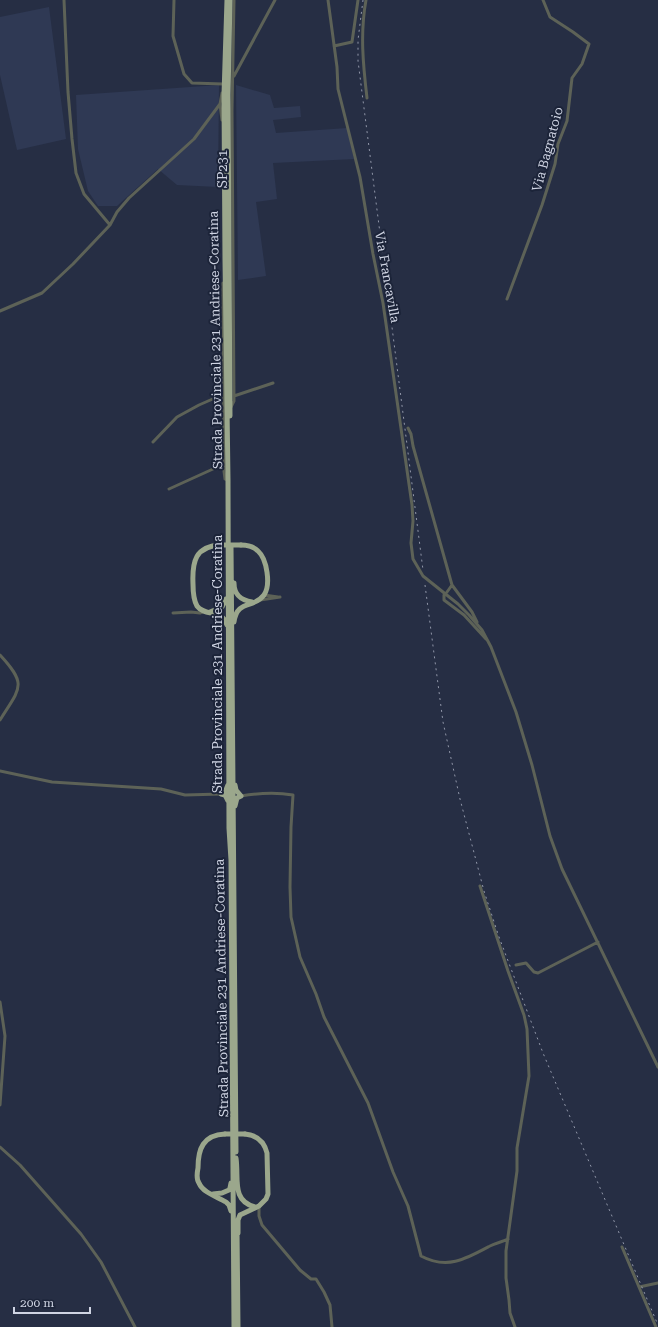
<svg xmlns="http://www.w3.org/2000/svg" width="658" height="1327" viewBox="0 0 658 1327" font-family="'Roboto Serif',serif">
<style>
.built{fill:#2f3954}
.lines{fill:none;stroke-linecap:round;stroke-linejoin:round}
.minor{stroke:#5d6257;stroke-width:3}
.highway{stroke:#9ba78c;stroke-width:5}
.rail{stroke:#9197a9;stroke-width:1;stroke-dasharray:2 4;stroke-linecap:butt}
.highway-bridge{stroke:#9ba78c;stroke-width:5}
.labels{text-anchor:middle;stroke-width:4;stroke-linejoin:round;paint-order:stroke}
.street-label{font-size:13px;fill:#cfd4e3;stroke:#1c2439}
</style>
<rect width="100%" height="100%" fill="#262e44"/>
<!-- built -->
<path class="built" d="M49,7L66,139L17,150L0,75V17Z
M219,85L218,187L177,185L158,169L117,206H98L88,191L78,149L76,95Z
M236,85L270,95L274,108L300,106L301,117L273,120L276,133L347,128L354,159L273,163L277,199L256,202L266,276L238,280Z"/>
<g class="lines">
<!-- minor -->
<path class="minor" d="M64,0L68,92L72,139L76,173L84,194L110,225
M174,0L173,36L184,74L192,83L223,84
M328,0L337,67L338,89L360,177L373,254L383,303L412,505L413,521L411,543L413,559L423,576L458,604L469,615L482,630L491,647L516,712L532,765L550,836L562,869L658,1067
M366,0C360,33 363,64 367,98
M334,46L352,42L358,0
M234,76L275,0
M220,104L222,120
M223,283L224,471L225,479L227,480
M507,299L542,205L555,164L558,144L567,121L572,78L582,64L589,44L573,32L550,17L543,0
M0,311L42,293L73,264L110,225L117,212L129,198L194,139L220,104L222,93
M234,396L273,383
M231,407L234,401L232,110L234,0
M408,428L411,434L413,446L452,585L472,612L477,622
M153,442L177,417L199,405L224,394
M169,489L224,464
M447,592L452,585
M264,595L278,597
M444,595V600L464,615L486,639
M260,600L280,597
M173,613L191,612L200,613L205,611
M0,655C28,685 20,688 0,720
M0,771L52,782L161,789L185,795L221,794
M241,796C259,793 275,792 293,795L291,827L290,887L291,917L300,957L316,994L324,1017L368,1103L393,1172L408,1206L421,1256C447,1270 466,1259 490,1246C496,1243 502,1242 508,1239
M480,886L508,971L524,1015L527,1029L529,1076L517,1148V1171L506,1251V1278L509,1300L510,1313L515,1327
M516,965L526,963L534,972L538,973L598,942
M0,1002L5,1036L0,1105
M0,1147L20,1165L81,1234L101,1262L135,1327
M259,1206V1216L262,1225L300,1270L311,1279H316L324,1292L330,1305L332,1327
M622,1247L656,1327
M639,1287L658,1283"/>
<!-- highway -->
<path class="highway" d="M227,0L224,95L225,260L228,480L229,828L231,860L234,1327
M230,416L228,95L230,0
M221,545C195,546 192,562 193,584C193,591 193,599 197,606C205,617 222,609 227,625
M231,546L236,1152
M234,583C234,595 241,600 252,602
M210,612L222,607L226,599
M234,622C237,599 254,609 264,595C271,585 267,559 258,551C253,546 247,545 241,545
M228,785L226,790L221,794L225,795L228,801
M235,785L236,790L241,796L237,798L235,806
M225,1134C203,1135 198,1149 198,1168C197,1173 196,1179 199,1183C203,1193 218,1197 226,1202L229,1205L231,1211
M236,1158C239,1178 231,1201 255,1207
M213,1194L222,1193L229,1190L230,1188L231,1183
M237,1230L238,1327
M238,1233V1220L240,1215L259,1206L266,1199L268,1194L267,1153C264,1141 257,1135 245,1134"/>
<!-- rail -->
<path class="rail" d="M363,0L358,40V61L423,570
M425,585L443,722L460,799L484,891L499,937L543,1053L658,1325"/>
<!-- highway-bridge -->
<path class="highway-bridge" d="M221,545H241
M225,1134H245"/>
</g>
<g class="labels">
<!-- street labels -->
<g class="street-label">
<text transform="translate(547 149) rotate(-75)" y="5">Via Bagnatoio</text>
<text transform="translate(222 169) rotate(-90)" y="5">SP231</text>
<text transform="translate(388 277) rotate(80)" y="5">Via Francavilla</text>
<text transform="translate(215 340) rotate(-91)" y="5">Strada Provinciale 231 Andriese-Coratina</text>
<text transform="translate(217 664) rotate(-90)" y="5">Strada Provinciale 231 Andriese-Coratina</text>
<text transform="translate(221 988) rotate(-91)" y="5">Strada Provinciale 231 Andriese-Coratina</text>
</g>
</g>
<!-- scale -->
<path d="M14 1307v6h76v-6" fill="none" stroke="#cfd4e3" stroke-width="2"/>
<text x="20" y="1307" font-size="12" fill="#cfd4e3" stroke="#1c2439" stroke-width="3" paint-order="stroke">200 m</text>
</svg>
